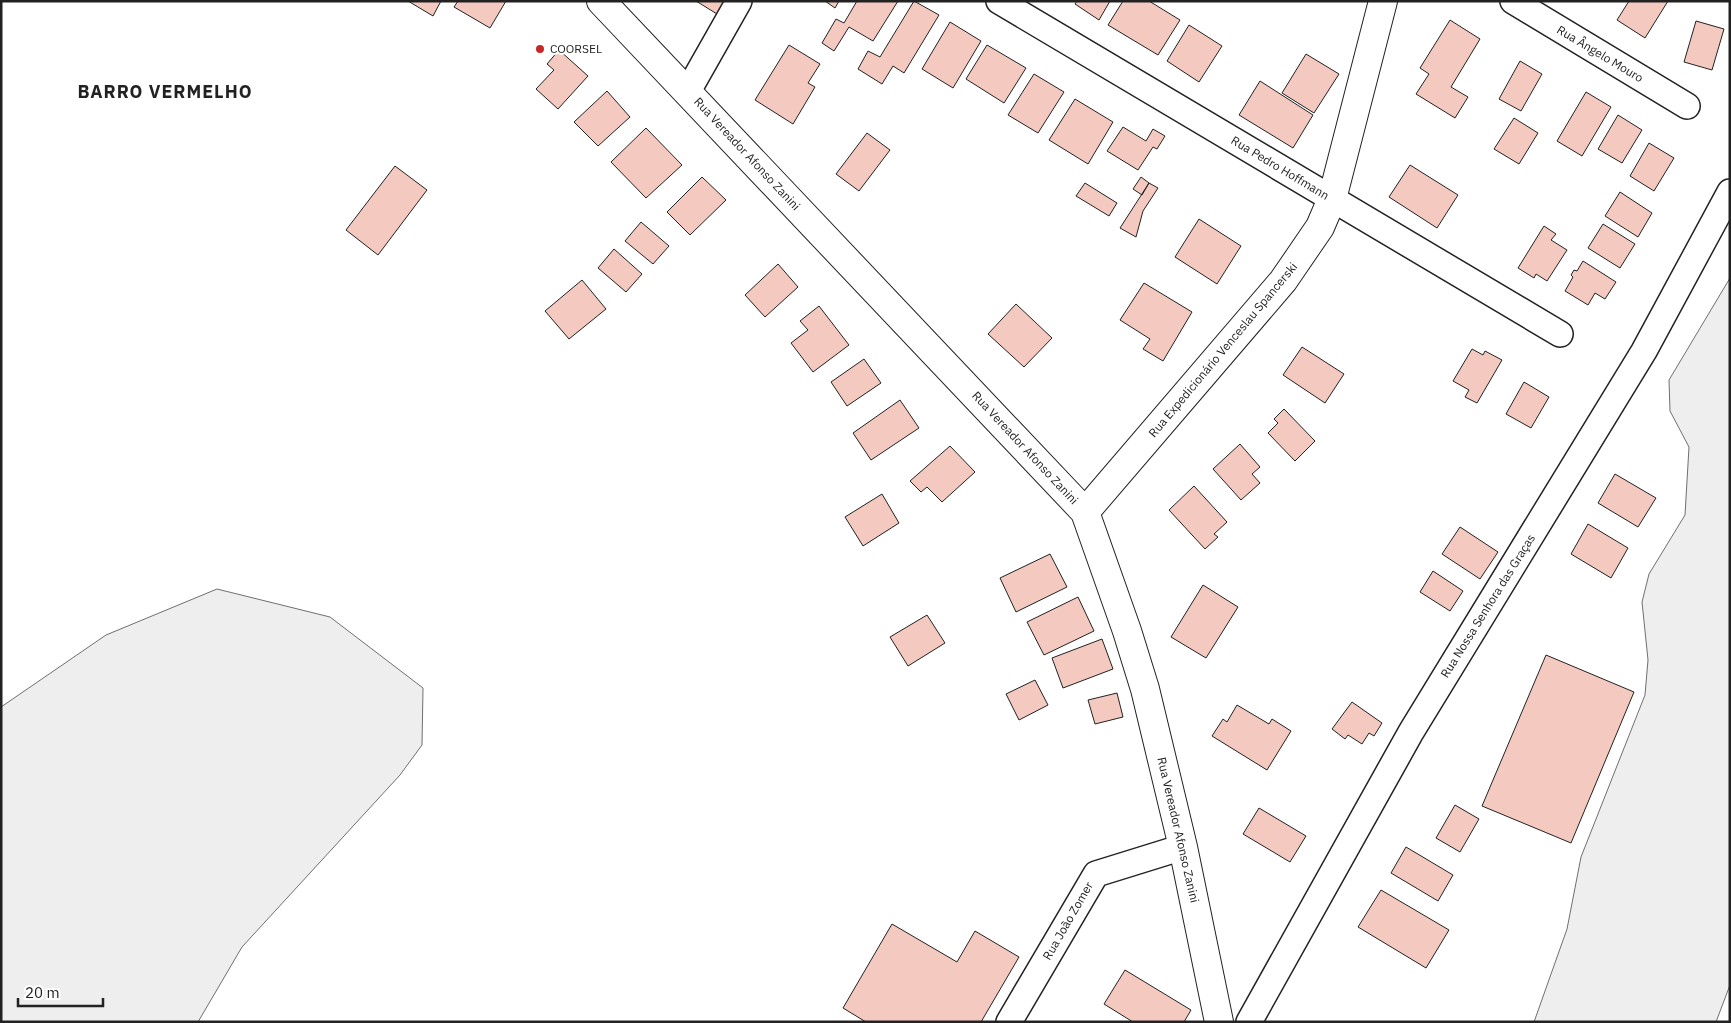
<svg xmlns="http://www.w3.org/2000/svg" width="1731" height="1023" viewBox="0 0 1731 1023" font-family="'IBM Plex Sans',sans-serif">
<style>
.green{fill:#eee;stroke:#6f6f6f}
.building{fill:#f3c9c0;stroke:#222}
.lines{fill:none;stroke-linecap:round;stroke-linejoin:round}
.minor-casing{stroke:#222;stroke-width:28}
.tertiary-casing{stroke:#222;stroke-width:30}
.minor{stroke:#fff;stroke-width:25}
.tertiary{stroke:#fff;stroke-width:28}
.poi-dot{fill:#c62828;stroke:#fff;stroke-width:2}
.labels{text-anchor:middle;stroke-width:4;stroke-linejoin:round;paint-order:stroke}
.poi-label{font-size:12px;fill:#222;stroke:#fff;text-anchor:start}
.street-label{font-size:12px;fill:#222;stroke:#fff}
.district-label{font-size:18px;font-weight:bold;letter-spacing:1px;fill:#222;stroke:#fff}
</style>
<rect width="100%" height="100%" fill="#fff"/>
<!-- green -->
<path class="green" d="M1730,278V985L1716,1022H1534L1567,929L1581,857L1645,695L1648,660L1642,602L1649,574L1685,515L1689,447L1670,411L1669,380Z
M217,589L330,617L423,688L422,745L400,775L242,947L198,1022H1V707L106,635Z"/>
<!-- building -->
<path class="building" d="M408,1H441L433,16Z
M458,1H506L490,28L454,7Z
M696,1H725L717,14Z
M825,1H839L835,8Z
M857,1H898L873,41L849,27L834,51L822,43L836,19L844,23Z
M914,1L939,15L904,73L893,66L882,84L858,69L868,51L880,57Z
M1077,1H1110L1099,20L1075,4Z
M1123,1H1149L1180,20L1158,55L1108,25Z
M1629,1H1668L1645,38L1617,20Z
M1450,20L1480,39L1451,87L1468,97L1455,118L1416,94L1429,74L1420,68Z
M1696,21L1724,29L1712,70L1684,62Z
M950,22L981,41L953,88L922,69Z
M1189,25L1222,46L1199,82L1167,61Z
M789,45L820,64L808,83L815,87L793,124L755,100Z
M987,45L1026,68L1004,103L966,79Z
M559,50L588,76L558,109L536,89L554,70L547,64Z
M1306,54L1339,74L1314,113L1282,93Z
M1520,61L1542,74L1521,111L1499,99Z
M1034,74L1064,92L1038,133L1008,115Z
M1260,81L1313,115L1293,148L1239,115Z
M607,91L630,117L598,146L574,122Z
M1586,92L1611,107L1582,156L1557,141Z
M1075,99L1113,122L1088,164L1049,140Z
M1618,115L1642,130L1622,163L1598,149Z
M1514,118L1538,133L1519,164L1494,149Z
M1123,127L1146,141L1153,129L1165,136L1157,149L1153,147L1138,170L1107,151Z
M646,128L682,165L646,198L611,162Z
M867,133L890,150L859,191L836,174Z
M1649,143L1674,158L1654,191L1630,176Z
M1410,165L1458,195L1437,228L1389,197Z
M395,166L427,190L378,255L346,230Z
M702,177L726,200L690,235L667,212Z
M1141,177L1149,183L1142,195L1133,189Z
M1085,183L1117,203L1109,216L1076,196Z
M1149,183L1158,188L1143,211L1136,237L1120,228Z
M1620,192L1652,213L1638,237L1605,216Z
M1199,219L1241,246L1217,284L1175,257Z
M641,222L669,246L653,264L625,241Z
M1603,224L1635,244L1620,268L1588,248Z
M1544,226L1556,234L1551,240L1567,250L1547,281L1536,274L1534,278L1518,268Z
M614,249L642,274L626,292L598,268Z
M1583,261L1616,282L1605,299L1595,293L1588,305L1565,291L1573,277L1571,275L1574,270L1577,271Z
M778,264L798,287L765,317L745,295Z
M582,280L606,309L569,339L545,311Z
M1144,283L1192,312L1163,361L1143,349L1150,339L1120,320Z
M1016,304L1052,338L1024,367L988,334Z
M819,306L849,345L813,372L791,343L808,330L800,321Z
M1302,347L1344,374L1325,403L1283,375Z
M1472,349L1483,355L1485,351L1502,360L1477,403L1465,397L1469,390L1453,381Z
M864,359L881,383L847,406L831,382Z
M1524,382L1549,397L1531,428L1506,414Z
M900,400L919,428L871,460L853,433Z
M1284,409L1315,441L1295,461L1268,433L1278,423L1274,419Z
M1240,444L1260,467L1252,474L1260,483L1241,500L1213,469Z
M950,446L975,472L942,502L927,487L921,492L910,481Z
M1615,474L1656,498L1638,527L1598,503Z
M1194,486L1227,522L1214,534L1218,537L1205,549L1169,510Z
M882,494L899,523L863,546L845,517Z
M1588,524L1628,548L1611,578L1571,554Z
M1460,527L1498,552L1480,579L1442,554Z
M1050,554L1067,587L1016,612L1000,578Z
M1433,571L1463,591L1450,611L1420,592Z
M1203,585L1238,607L1206,658L1171,637Z
M1078,597L1094,631L1044,655L1027,622Z
M927,615L945,643L908,666L890,637Z
M1102,639L1113,669L1063,688L1052,658Z
M1546,655L1634,692L1571,843L1482,806Z
M1035,680L1048,705L1019,720L1006,694Z
M1117,693L1123,717L1095,724L1088,700Z
M1352,702L1382,723L1374,736L1369,733L1362,744L1348,735L1345,739L1332,729Z
M1237,705L1269,724L1272,719L1291,731L1267,770L1212,736L1223,719L1227,722Z
M1455,805L1479,819L1460,852L1436,838Z
M1259,808L1306,836L1290,862L1243,834Z
M1406,847L1453,875L1438,901L1391,873Z
M1381,890L1449,930L1426,968L1358,927Z
M892,924L957,962L975,931L1019,957L981,1022H866L843,1008Z
M1125,970L1191,1010L1184,1022H1133L1104,1004Z"/>
<g class="lines">
<defs>
<path id="minor" d="M999,1L1560,334
M1513,1L1687,106
M688,91L739,1
M1009,1022L1096,874L1183,847
M1249,1022L1411,732L1644,351L1730,192"/>
<path id="tertiary" d="M601,1L1085,512L1127,631L1145,689L1183,847L1219,1022
M1085,512L1283,281L1320,227L1332,199L1383,1"/>
</defs>
<!-- minor casing -->
<use href="#minor" class="minor-casing"/>
<!-- tertiary casing -->
<use href="#tertiary" class="tertiary-casing"/>
<!-- minor -->
<use href="#minor" class="minor"/>
<!-- tertiary -->
<use href="#tertiary" class="tertiary"/>
</g>
<!-- markers -->
<circle class="poi-dot" cx="540" cy="49" r="5"/>
<g class="labels">
<!-- poi labels -->
<g class="poi-label">
<text x="550" y="53">COORSEL</text>
</g>
<!-- street labels -->
<g class="street-label">
<text transform="translate(1600 54) rotate(31)" y="4">Rua Ângelo Mouro</text>
<text transform="translate(747 154) rotate(47)" y="4">Rua Vereador Afonso Zanini</text>
<text transform="translate(1280 168) rotate(31)" y="4">Rua Pedro Hoffmann</text>
<text transform="translate(1223 350) rotate(-50)" y="4">Rua Expedicionário Venceslau Spancerski</text>
<text transform="translate(1025 448) rotate(47)" y="4">Rua Vereador Afonso Zanini</text>
<text transform="translate(1488 606) rotate(-58)" y="4">Rua Nossa Senhora das Graças</text>
<text transform="translate(1178 830) rotate(77)" y="4">Rua Vereador Afonso Zanini</text>
<text transform="translate(1068 921) rotate(-60)" y="4">Rua João Zomer</text>
</g>
<!-- district labels -->
<g class="district-label">
<text x="165" y="98">BARRO VERMELHO</text>
</g>
</g>
<!-- border -->
<rect width="1731" height="1023" fill="none" stroke="#222222" stroke-width="5"/>
<!-- scale -->
<path d="M18 998v8h85v-8" fill="none" stroke="#222222" stroke-width="2.5"/>
<text x="25" y="998" font-size="15" fill="#222222" stroke="#ffffff" stroke-width="4" paint-order="stroke">20 m</text>
</svg>
